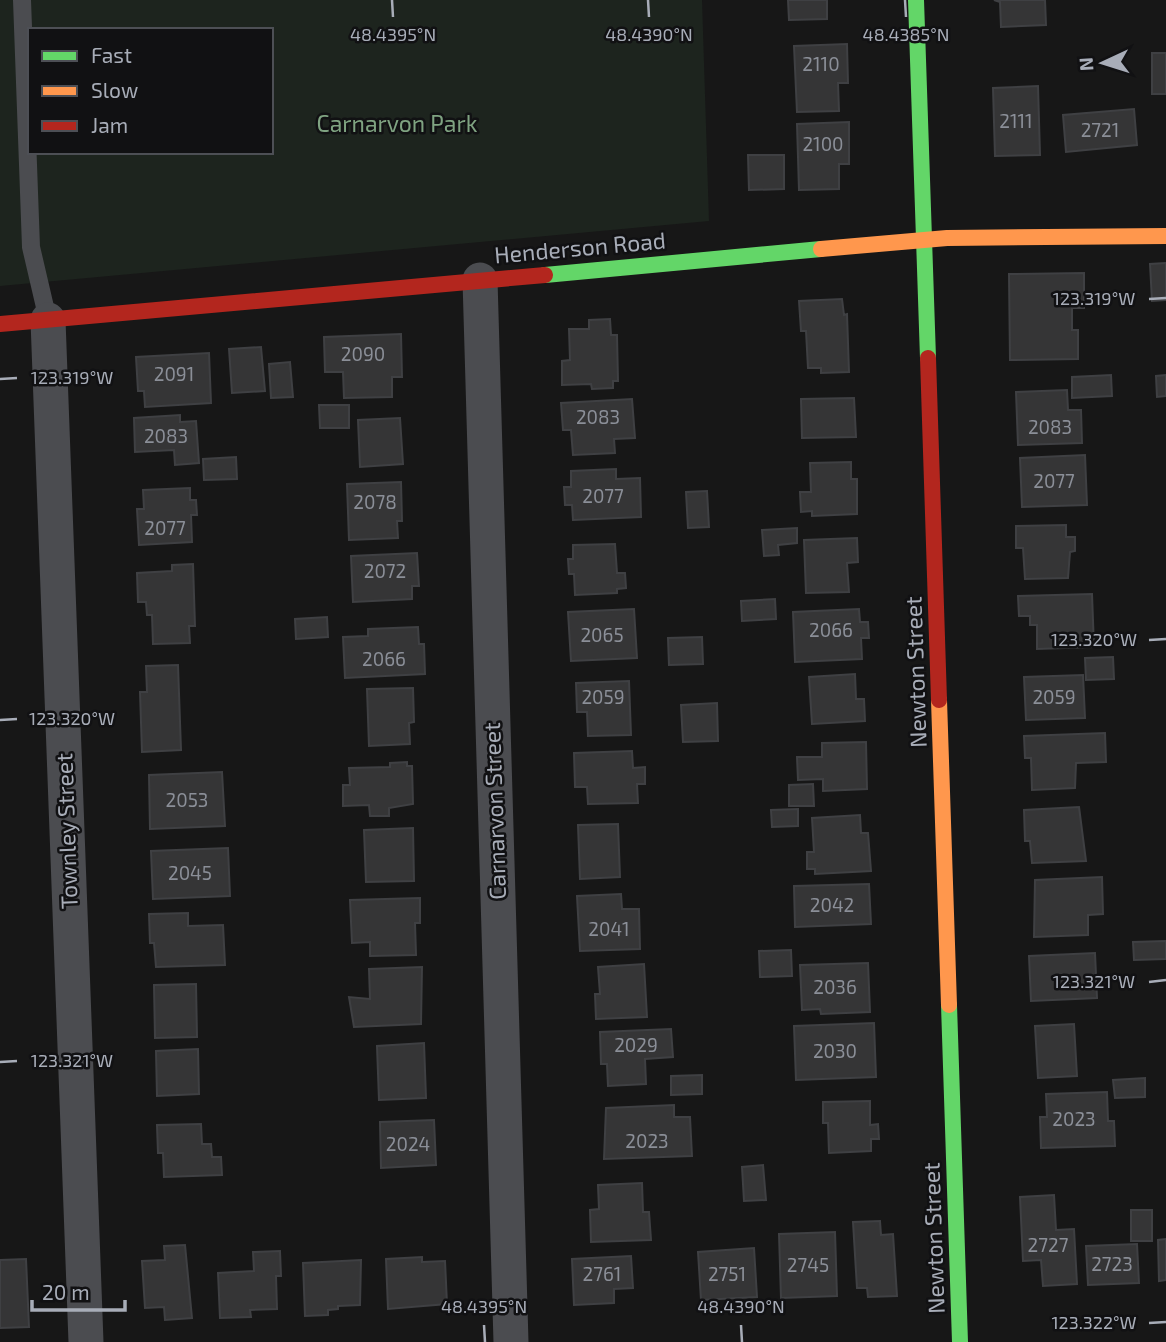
<svg xmlns="http://www.w3.org/2000/svg" width="1166" height="1342" viewBox="0 0 1166 1342" font-family="'Exo 2',sans-serif">
<style>
.green{fill:#1d241e;fill-rule:evenodd}
.building{fill:#353536;stroke:#3f4043;stroke-width:2}
.lines{fill:none;stroke-linecap:round;stroke-linejoin:round}
.lane{stroke:#4b4c50;stroke-width:18}
.street{stroke:#4b4c50;stroke-width:35}
.fast{stroke:#63d668;stroke-width:16}
.slow{stroke:#ff974d;stroke-width:16}
.jam{stroke:#b3261e;stroke-width:16}
.ticks{fill:none;stroke:#a8adb8;stroke-width:2.5}
.labels{text-anchor:middle;stroke-width:5;stroke-linejoin:round;paint-order:stroke}
.number-label{font-size:19px;fill:#8b8f98}
.park-label{font-size:23px;fill:#7fa381;stroke:#111113}
.street-label{font-size:23px;fill:#a8adb8;stroke:#111113}
.ticks-label{font-size:18px;text-anchor:middle;fill:#a8adb8;stroke:#111113;stroke-width:5;stroke-linejoin:round;paint-order:stroke}
</style>
<rect width="100%" height="100%" fill="#171717"/>
<!-- green -->
<path class="green" d="M0,0H702L709,221L0,286ZM30,30H271V152H30Z"/>
<!-- building -->
<path class="building" d="M788,0H827V19L789,20Z
M994,0H1045L1046,25L1001,27L1000,2Z
M847,44L848,83H838L839,111L797,112L794,46Z
M1152,53H1166V94H1152Z
M1038,86L1040,155L995,156L993,88Z
M1134,109L1137,145L1066,152L1063,115Z
M849,122V164H839V189L799,190L797,124Z
M748,155H784V189L749,190Z
M1166,263V300L1152,301L1150,264Z
M1084,273V308H1072V330H1078V359L1010,360L1009,274Z
M842,299L844,315L847,314L849,372L821,373V368H808L806,331H801L799,301Z
M610,319L611,335H617L618,381H613V388L592,389L591,384L562,385V361L570,360L569,329H589V320Z
M401,334L402,377H392V397L344,398L343,372H325L324,337Z
M261,347L265,391L232,393L229,349Z
M209,353L211,403L145,407L144,391H138L136,357Z
M290,362L293,397L271,398L269,364Z
M1111,375L1112,396L1072,398V377Z
M1166,375V396L1157,397L1156,376Z
M1067,390L1068,410H1081L1082,443L1018,445L1016,392Z
M854,398L856,437L802,438L801,399Z
M632,399L635,438L614,439L615,453L573,455L571,430H563L561,403Z
M319,405H349V428H320Z
M180,415V422L196,421L199,463L175,465L174,450L135,452L134,418Z
M400,418L403,464L360,467L358,420Z
M1085,455L1087,505L1022,507L1020,458Z
M236,457L237,479L204,480L203,459Z
M851,462V479H857V514L812,516V511L801,512L800,492H811L810,463Z
M616,469V479L640,478L641,517L573,520L572,505H565L564,487H571V471Z
M401,482L402,521H397L398,538L349,540L347,484Z
M190,488V500H196L197,515H191L192,542L139,545L137,509H144L143,490Z
M707,491L709,527L688,528L686,492Z
M1066,525V537H1075V551L1070,552L1068,578L1025,579L1023,548H1016V526Z
M797,528V543L778,545L779,555L764,556L762,530Z
M857,538L858,562L847,563L849,592L806,593L804,540Z
M615,544L617,573H625L626,588L617,589V593L575,595L574,574H569L568,559H573V545Z
M417,553L419,586H412V599L353,602L351,556Z
M193,564L195,626H189L190,643L153,644L152,615H147L146,602H138L137,573L172,571V565Z
M1092,594L1094,647L1037,649V625H1030V616H1019L1018,596Z
M775,599L776,619L742,621L741,601Z
M634,609L637,658L571,661L568,612Z
M859,609L860,622H868L869,638H861L862,659L795,662L793,612Z
M327,617L328,637L296,639L295,619Z
M418,627L419,644H424L425,674L345,678L343,637L368,636V629Z
M702,637L703,664L669,665L668,638Z
M1113,657L1114,679L1086,680L1085,658Z
M178,665L181,750L142,752L140,692H147L146,666Z
M855,674L856,699H864L865,721L812,724L809,677Z
M1083,675L1085,718L1026,720L1024,677Z
M629,681L631,735L588,736L587,712H577L576,683Z
M413,688L414,722L409,723L410,744L369,746L367,689Z
M717,703L718,741L683,742L681,705Z
M1105,733L1106,762L1076,763L1075,788L1032,790L1031,758H1025L1024,736Z
M866,742L867,789L823,791V779L798,780L797,757H822V743Z
M632,751L633,768L645,767V784H637L638,803L588,804L587,787H575L574,753Z
M407,762V766H412L413,804L389,808V816H370L369,805L343,806V785H350L349,768L390,767V763Z
M222,772L225,826L150,829L149,775Z
M813,784L814,806H789V785Z
M1079,807L1086,861L1032,863L1030,841H1025L1024,810Z
M798,809V826L772,827L771,810Z
M860,815L861,833H868L871,871L815,874V869H807V852H814L812,818Z
M618,824L620,877L580,879L578,825Z
M413,828L414,881L366,882L364,830Z
M228,848L230,896L153,899L151,851Z
M1102,877L1103,914L1088,915V935L1034,937L1035,880Z
M869,884L871,924L795,927L794,886Z
M621,894L622,909H639L640,949L580,951L577,896Z
M420,898V923H415L416,955L370,956V942L352,943L350,900Z
M188,913V926L223,925L225,965L156,967L154,943H150L149,914Z
M1166,941V959L1134,960L1133,942Z
M791,950L792,976L760,977L759,951Z
M1095,953L1097,998L1031,1001L1029,956Z
M868,963L870,1012L821,1014L820,1009L802,1010L800,965Z
M644,964L647,1017L596,1019L595,994H600L598,967Z
M422,967L421,1024L354,1027L349,997L370,999L369,969Z
M196,984L197,1037L155,1038L154,985Z
M874,1023L876,1077L796,1080L794,1026Z
M1074,1024L1077,1076L1038,1078L1035,1026Z
M671,1029L673,1057L645,1059L646,1084L608,1086L607,1064H601L600,1032Z
M424,1043L426,1098L379,1100L377,1046Z
M198,1049L199,1094L157,1096L156,1051Z
M702,1075V1094L671,1095V1076Z
M1145,1078V1097L1115,1098L1113,1080Z
M1107,1092L1108,1121H1114L1115,1146L1041,1148L1040,1117H1047L1046,1094Z
M870,1101V1125L878,1124L879,1139H871V1151L829,1153L828,1123H823V1102Z
M674,1105V1117H690L692,1156L604,1159L606,1108Z
M434,1120L436,1165L381,1168L380,1122Z
M201,1124L202,1144H211L212,1157H221L222,1175L164,1177L163,1153H158L157,1125Z
M763,1165L766,1200L744,1201L742,1167Z
M642,1183L643,1212H649L651,1240L591,1242L590,1210L599,1209L598,1185Z
M1054,1195L1056,1230L1074,1229L1077,1284L1043,1286L1041,1260L1023,1261L1020,1197Z
M1131,1210H1152V1241H1131Z
M880,1221L881,1235L893,1234L897,1296L868,1297L867,1288H857L853,1222Z
M835,1232L837,1296L781,1298L779,1234Z
M1166,1239V1280L1159,1281L1158,1240Z
M1137,1244L1139,1283L1088,1285L1086,1246Z
M185,1245L192,1318L165,1320L164,1307L145,1308L142,1261L165,1260L164,1246Z
M754,1248L757,1297L701,1300L698,1252Z
M280,1251L281,1276H276L277,1309L250,1310L251,1317L220,1318L218,1273L254,1271L253,1252Z
M631,1256L633,1288L614,1289V1303L574,1305L572,1259Z
M422,1257V1262L445,1261L447,1304L388,1309L386,1259Z
M26,1259L29,1327L0,1328V1260Z
M361,1260L360,1305L338,1306V1309L328,1310V1315L305,1316L303,1263Z"/>
<g class="lines">
<!-- lane -->
<path class="lane" d="M22,0L31,247L48,320"/>
<!-- street -->
<path class="street" d="M480,280L511,1342
M48,320L86,1342"/>
<!-- fast -->
<path class="fast" d="M916,0L928,358
M545,275L821,249
M949,1005L960,1342"/>
<!-- slow -->
<path class="slow" d="M821,249L947,238L1166,236
M939,700L949,1005"/>
<!-- jam -->
<path class="jam" d="M0,324L545,275
M928,358L939,700"/>
</g>
<!-- ticks -->
<path class="ticks" d="M392,0L393,17M648,0L649,17M905,0L906,17M1149,299L1166,298M0,379L17,378M1149,640L1166,639M0,720L17,719M1149,982L1166,980M0,1062L17,1061M1149,1323L1166,1322M484,1325L485,1342M741,1325L742,1342"/>
<g class="labels">
<!-- number labels -->
<g class="number-label">
<text x="821" y="71">2110</text>
<text x="1016" y="128">2111</text>
<text x="1100" y="137">2721</text>
<text x="823" y="151">2100</text>
<text x="363" y="361">2090</text>
<text x="174" y="381">2091</text>
<text x="598" y="424">2083</text>
<text x="1050" y="434">2083</text>
<text x="166" y="443">2083</text>
<text x="1054" y="488">2077</text>
<text x="603" y="503">2077</text>
<text x="375" y="509">2078</text>
<text x="165" y="535">2077</text>
<text x="385" y="578">2072</text>
<text x="831" y="637">2066</text>
<text x="602" y="642">2065</text>
<text x="384" y="666">2066</text>
<text x="603" y="704">2059</text>
<text x="1054" y="704">2059</text>
<text x="187" y="807">2053</text>
<text x="190" y="880">2045</text>
<text x="832" y="912">2042</text>
<text x="609" y="936">2041</text>
<text x="835" y="994">2036</text>
<text x="636" y="1052">2029</text>
<text x="835" y="1058">2030</text>
<text x="1074" y="1126">2023</text>
<text x="647" y="1148">2023</text>
<text x="408" y="1151">2024</text>
<text x="1048" y="1252">2727</text>
<text x="1112" y="1271">2723</text>
<text x="808" y="1272">2745</text>
<text x="602" y="1281">2761</text>
<text x="727" y="1281">2751</text>
</g>
<!-- park labels -->
<g class="park-label">
<text x="397" y="132">Carnarvon Park</text>
</g>
<!-- street labels -->
<g class="street-label">
<text transform="translate(580 248) rotate(-5)" y="8">Henderson Road</text>
<text transform="translate(916 672) rotate(-92)" y="8">Newton Street</text>
<text transform="translate(495 811) rotate(-92)" y="8">Carnarvon Street</text>
<text transform="translate(67 831) rotate(-92)" y="8">Townley Street</text>
<text transform="translate(934 1238) rotate(-92)" y="8">Newton Street</text>
</g>
</g>
<g class="ticks-label">
<text x="393" y="41">48.4395°N</text>
<text x="649" y="41">48.4390°N</text>
<text x="906" y="41">48.4385°N</text>
<text x="1094" y="305">123.319°W</text>
<text x="72" y="384">123.319°W</text>
<text x="1094" y="646">123.320°W</text>
<text x="72" y="725">123.320°W</text>
<text x="1094" y="988">123.321°W</text>
<text x="72" y="1067">123.321°W</text>
<text x="484" y="1313">48.4395°N</text>
<text x="741" y="1313">48.4390°N</text>
<text x="1094" y="1329">123.322°W</text>
</g>
<!-- legend -->
<rect x="28" y="28" width="245" height="126" fill="#111113" stroke="#4d4f55" stroke-width="2"/>
<rect x="42" y="51" width="35" height="10" fill="#63d668" stroke="#4d4f55" stroke-width="2"/>
<text x="91" y="63" font-size="21" fill="#a8adb8">Fast</text>
<rect x="42" y="86" width="35" height="10" fill="#ff974d" stroke="#4d4f55" stroke-width="2"/>
<text x="91" y="98" font-size="21" fill="#a8adb8">Slow</text>
<rect x="42" y="121" width="35" height="10" fill="#b3261e" stroke="#4d4f55" stroke-width="2"/>
<text x="91" y="133" font-size="21" fill="#a8adb8">Jam</text>
<!-- north arrow -->
<g transform="translate(1103 63) rotate(266)" stroke="#111113" stroke-width="5" paint-order="stroke">
<path d="M0-5L12 26L0 18L-12 26Z" fill="#a8adb8"/>
<text y="-10" font-size="19" font-weight="bold" text-anchor="middle" fill="#a8adb8">N</text>
</g>
<!-- scale -->
<path d="M32 1300v10h93v-10" fill="none" stroke="#a8adb8" stroke-width="3.5"/>
<text x="42" y="1300" font-size="21" fill="#a8adb8" stroke="#111113" stroke-width="5" paint-order="stroke">20 m</text>
</svg>
